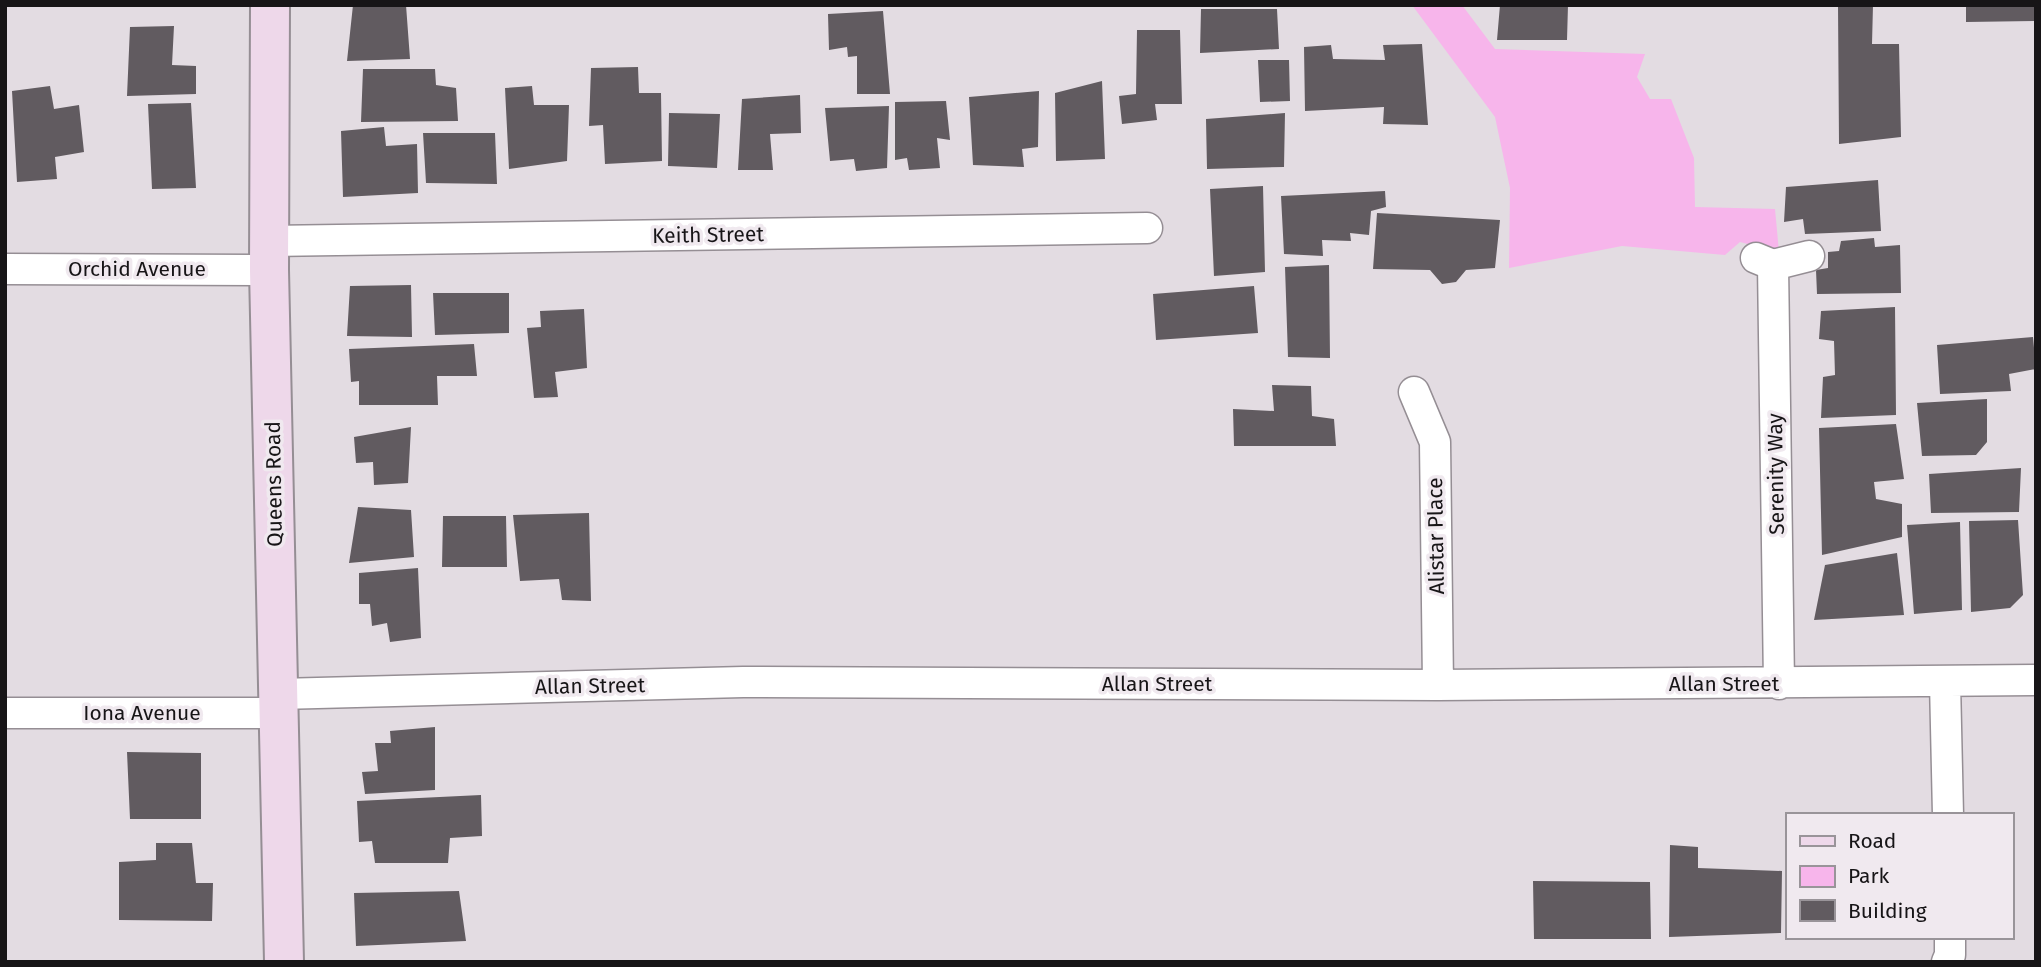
<svg xmlns="http://www.w3.org/2000/svg" width="2041" height="967" viewBox="0 0 2041 967" font-family="'Fira Sans',sans-serif">
<style>
.green{fill:#f7b5eb}
.building{fill:#615b60}
.lines{fill:none;stroke-linecap:round;stroke-linejoin:round}
.street-casing{stroke:#958e94;stroke-width:33}
.secondary-casing{stroke:#958e94;stroke-width:42}
.street{stroke:#fff;stroke-width:30}
.secondary{stroke:#eed8ea;stroke-width:38}
.labels{text-anchor:middle;stroke-width:7;stroke-linejoin:round;paint-order:stroke}
.street-label{font-size:21px;fill:#171517;stroke:#f0e9ef}
</style>
<rect width="100%" height="100%" fill="#e3dce2"/>
<!-- green -->
<path class="green" d="M1412,5H1462L1495,49L1645,54L1637,77L1650,99H1671L1694,158L1695,207L1775,209L1779,252L1740,242L1725,255L1622,246L1509,268L1510,188L1495,117Z"/>
<!-- building -->
<path class="building" d="M353,5H406L410,59L347,61Z
M1500,5H1568L1567,40H1497Z
M1838,5H1873L1872,44H1899L1901,137L1839,144Z
M1966,5H2036V21L1966,22Z
M1201,9H1277L1279,49L1200,53Z
M883,11L890,94H857V56L848,57L847,47L829,50L828,14Z
M174,26L172,65L196,66V94L127,96L130,27Z
M1137,30H1180L1182,104H1155L1157,120L1122,124L1119,96L1136,94Z
M1422,44L1428,125L1383,124L1384,107L1305,111L1304,47L1331,45L1333,59L1385,60L1383,45Z
M1258,60H1289L1290,101L1260,102Z
M638,67L639,93H661L662,161L605,164L603,125L589,126L591,68Z
M363,69H435L436,85L456,88L458,121L361,122Z
M1102,81L1105,159L1056,161L1055,93Z
M50,86L54,109L79,105L84,152L55,157L57,179L17,182L12,91Z
M532,86L534,105H569L567,161L509,169L505,88Z
M1039,91L1038,147L1022,149L1024,167L973,165L969,97Z
M800,95L801,133L770,134L773,170H738L742,99Z
M946,101L950,140L937,138L940,168L909,170L907,158L895,160V102Z
M191,103L196,188L152,189L148,104Z
M889,106L887,168L856,171L854,159L830,161L825,108Z
M669,113L720,114L717,168L668,166Z
M1285,113L1284,167L1207,169L1206,119Z
M384,127L386,146L417,144L418,193L343,197L341,131Z
M423,133H495L497,184L426,183Z
M1878,180L1881,231L1805,234L1803,219L1784,222L1786,187Z
M1263,186L1265,272L1214,276L1210,189Z
M1385,191L1386,207L1371,211L1369,235L1350,233L1351,241L1322,240L1323,256L1284,254L1281,196Z
M1377,213L1500,220L1495,268L1466,270L1456,282L1442,284L1430,270L1373,269Z
M1874,238L1875,247L1900,245L1901,293L1817,294L1816,270L1828,268V252L1839,251L1841,241Z
M1329,265L1330,358L1288,357L1285,267Z
M411,285L412,337L347,336L350,286Z
M1254,286L1258,333L1156,340L1153,294Z
M433,293H509V333L435,335Z
M1895,307L1896,415L1821,418L1823,377L1835,375L1834,341L1819,339L1821,311Z
M584,309L587,368L555,372L558,397L534,398L527,328L541,327L540,311Z
M2033,337L2036,369L2009,374L2011,391L1940,394L1937,345Z
M474,344L477,376H437L438,405H359V381L351,382L349,349Z
M1272,385L1311,386L1312,416L1334,419L1336,446H1234L1233,409L1274,411Z
M1987,399V442L1976,455L1922,456L1917,403Z
M1896,424L1904,479L1874,482L1876,499L1902,504V537L1822,555L1819,428Z
M411,427L408,483L374,485L373,462L356,463L354,437Z
M2021,468L2019,512L1931,513L1929,474Z
M358,507L411,510L414,557L349,563Z
M589,513L591,601L562,600L559,579L520,581L513,515Z
M443,516H506L507,567H442Z
M2018,520L2023,595L2010,608L1971,612L1969,521Z
M1960,522L1962,610L1914,614L1907,525Z
M1897,553L1904,615L1814,620L1825,565Z
M418,568L421,638L390,642L387,623L372,626L370,604H359V573Z
M435,727V790L365,794L362,772L378,771L375,743H391L390,731Z
M127,752L201,753V819H130Z
M481,795L482,836L450,838L448,863H375L372,841L359,842L357,801Z
M156,843H192L196,883H213L212,921L119,920V862L156,860Z
M1670,845L1698,847V868L1782,871L1781,933L1669,937Z
M1533,881L1650,882L1651,939H1534Z
M459,891L466,941L356,946L354,893Z"/>
<g class="lines">
<defs>
<path id="street" d="M269,241L1147,228
M1756,258L1773,265L1809,256
M1773,265L1779,684
M5,269L269,270
M1414,392L1435,442L1438,685
M1945,682L1948,815
M279,694L743,682L1438,685L2036,680
M5,713H278
M1947,962L1950,955V937"/>
<path id="secondary" d="M270,5L269,270L284,962"/>
</defs>
<!-- street casing -->
<use href="#street" class="street-casing"/>
<!-- secondary casing -->
<use href="#secondary" class="secondary-casing"/>
<!-- street -->
<use href="#street" class="street"/>
<!-- secondary -->
<use href="#secondary" class="secondary"/>
</g>
<g class="labels">
<!-- street labels -->
<g class="street-label">
<text transform="translate(708 235) rotate(-1)" y="7">Keith Street</text>
<text x="137" y="276">Orchid Avenue</text>
<text transform="translate(1776 474) rotate(-91)" y="7">Serenity Way</text>
<text transform="translate(274 484) rotate(-91)" y="7">Queens Road</text>
<text transform="translate(1436 536) rotate(-91)" y="7">Alistar Place</text>
<text x="1157" y="691">Allan Street</text>
<text x="1724" y="691">Allan Street</text>
<text transform="translate(590 686) rotate(-1)" y="7">Allan Street</text>
<text x="142" y="720">Iona Avenue</text>
</g>
</g>
<!-- border -->
<rect width="2041" height="967" fill="none" stroke="#171517" stroke-width="14"/>
<!-- legend -->
<rect x="1786" y="813" width="228" height="126" fill="#f0e9ef" stroke="#999499" stroke-width="2"/>
<rect x="1800" y="836" width="35" height="10" fill="#eed8ea" stroke="#999499" stroke-width="2"/>
<text x="1848" y="848" font-size="21" fill="#171517">Road</text>
<rect x="1800" y="866" width="35" height="21" fill="#f7b5eb" stroke="#999499" stroke-width="2"/>
<text x="1848" y="883" font-size="21" fill="#171517">Park</text>
<rect x="1800" y="900" width="35" height="21" fill="#615b60" stroke="#999499" stroke-width="2"/>
<text x="1848" y="918" font-size="21" fill="#171517">Building</text>
</svg>
